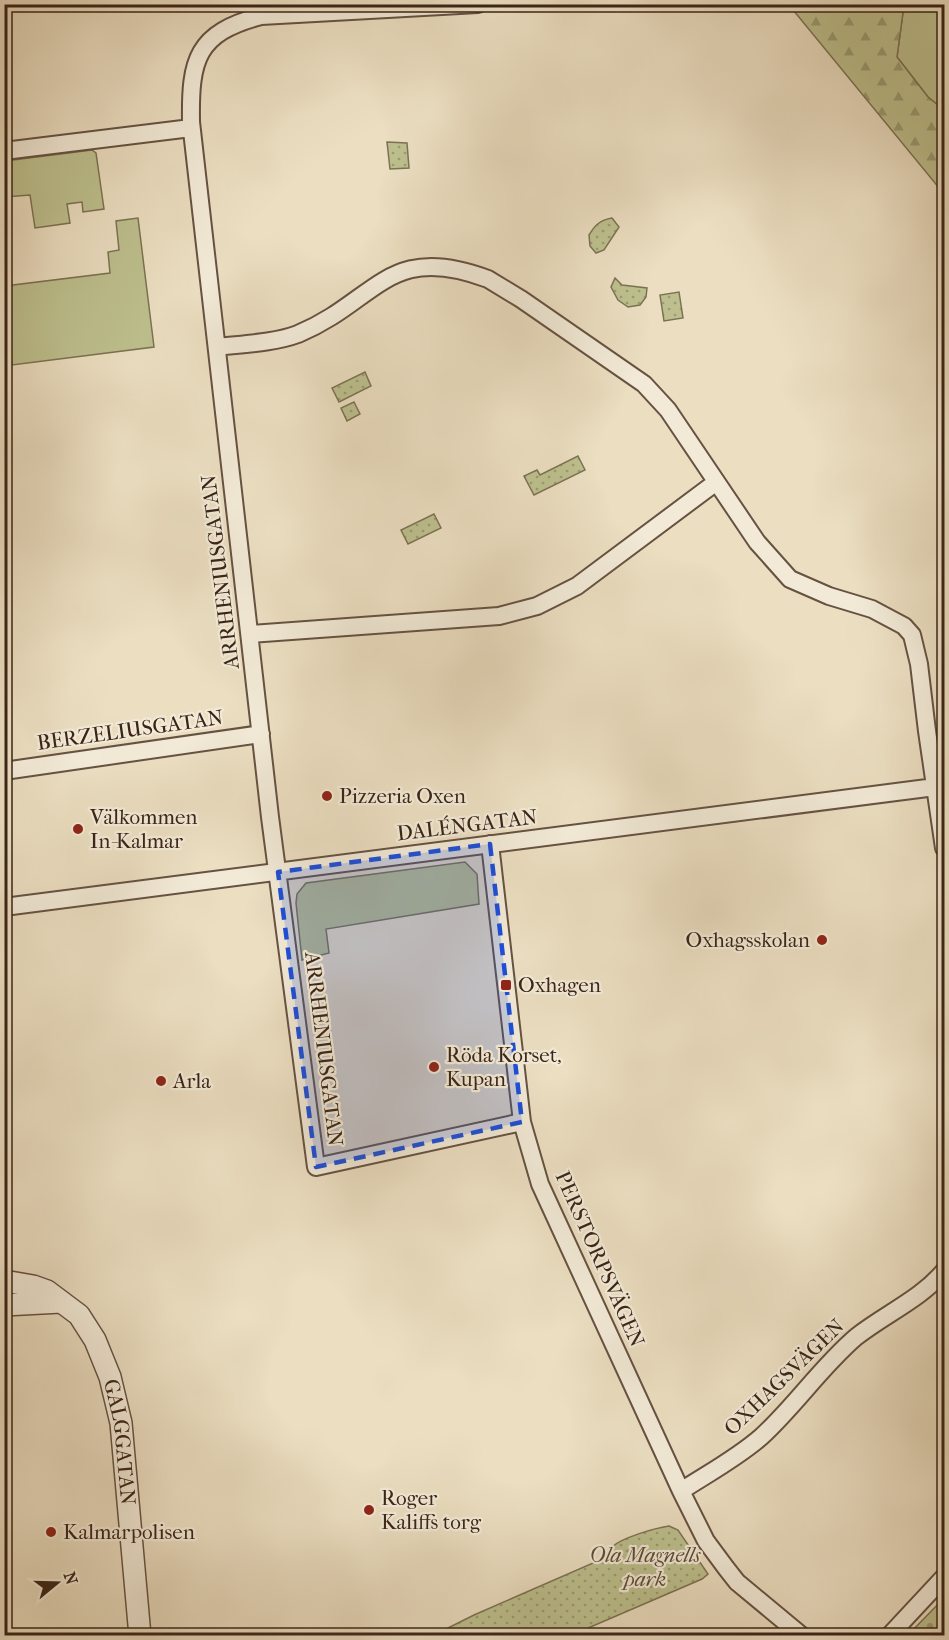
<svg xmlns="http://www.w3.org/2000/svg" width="949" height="1640" viewBox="0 0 949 1640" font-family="'IM FELL French Canon',serif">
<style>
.grass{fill:#bdc08e;stroke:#7c7253;stroke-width:1.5}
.forest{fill:url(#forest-firs);stroke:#7c7253;stroke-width:1.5}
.cemetery{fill:url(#cemetery-stones);stroke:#7c7253;stroke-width:1.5}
.park{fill:url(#park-dots);stroke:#7c7253;stroke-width:1.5}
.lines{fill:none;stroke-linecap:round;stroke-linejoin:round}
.minor-casing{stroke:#665242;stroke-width:20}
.tertiary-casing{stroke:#665242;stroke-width:24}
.minor{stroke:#f2ead7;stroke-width:16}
.tertiary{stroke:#f2ead7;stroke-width:21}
.marked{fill:#1d4ed8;fill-opacity:0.2;stroke:#1d4ed8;stroke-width:4.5;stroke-dasharray:12 8;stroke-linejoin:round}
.poi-dot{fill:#8f2418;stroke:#f2ead7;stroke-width:2}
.labels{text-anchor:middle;stroke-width:4.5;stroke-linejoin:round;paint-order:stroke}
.street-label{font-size:21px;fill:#3a2418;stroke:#f2ead7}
.poi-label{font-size:21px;fill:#3a2418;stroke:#f2ead7;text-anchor:start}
.park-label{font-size:21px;font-style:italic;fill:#5b4b36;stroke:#f2ead7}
</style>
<defs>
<pattern id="forest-firs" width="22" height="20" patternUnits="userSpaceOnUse" patternTransform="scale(1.5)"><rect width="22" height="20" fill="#bdc08e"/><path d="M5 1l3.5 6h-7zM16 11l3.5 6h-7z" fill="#9b9c73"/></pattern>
<pattern id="cemetery-stones" width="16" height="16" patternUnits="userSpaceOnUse" patternTransform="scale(1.5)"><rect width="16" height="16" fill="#bdc08e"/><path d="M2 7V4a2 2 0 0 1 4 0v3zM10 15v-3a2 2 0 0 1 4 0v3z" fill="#9b9c73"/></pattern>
<pattern id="park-dots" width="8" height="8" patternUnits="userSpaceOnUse" patternTransform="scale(1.5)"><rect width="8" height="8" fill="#bdc08e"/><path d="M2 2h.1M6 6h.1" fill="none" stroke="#9b9c73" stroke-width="1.8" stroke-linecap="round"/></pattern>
</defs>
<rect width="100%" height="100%" fill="#ebdec1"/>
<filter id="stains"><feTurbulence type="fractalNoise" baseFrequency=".00333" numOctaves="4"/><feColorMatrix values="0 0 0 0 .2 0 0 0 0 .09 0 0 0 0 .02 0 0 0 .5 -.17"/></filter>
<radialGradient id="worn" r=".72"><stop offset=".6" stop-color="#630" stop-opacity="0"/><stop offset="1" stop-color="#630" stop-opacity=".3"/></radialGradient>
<!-- grass -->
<path class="grass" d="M904,5H944V110L928,97L897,57Z
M92,150L96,153L104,209L83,212L82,202L67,204L70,223L35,228L30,195L5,197V161Z
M138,218L154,347L12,365L5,303V286L110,273L108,252L119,250L116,221Z
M465,862L477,874L479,904L326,929L329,953L302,960L296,903L297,894L306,883Z"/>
<!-- forest -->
<path class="forest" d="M789,5H904L897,57L928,97L944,110V194Z"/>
<!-- cemetery -->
<path class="cemetery" d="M944,1598V1635H908Z"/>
<!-- park -->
<path class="park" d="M387,142L407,143L409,168L390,169Z
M612,218L619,227L604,250L596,253L590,246L589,235C595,225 600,220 612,218Z
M615,278L622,285L647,288L646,297L640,305L628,307L618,300L611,287Z
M679,292L683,318L664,321L660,295Z
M365,372L371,386L339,402L332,388Z
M354,402L360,414L347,421L341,408Z
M578,456L585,470L534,495L524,476L537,470L540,475Z
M434,514L441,528L408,544L401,530Z
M669,1526L678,1530L708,1574L702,1579L572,1635H412H430L438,1633L474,1615L607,1557C609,1553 609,1550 612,1547C621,1538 655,1528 669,1526Z"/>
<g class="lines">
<defs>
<path id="minor" d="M478,4L261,16C196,33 190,60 191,122L270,817L316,1167L522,1122
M4,151L191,128
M217,347C242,344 274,343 298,334C377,301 388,241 488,279L521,299L644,384L668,410L757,542L790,579L829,596L872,609L904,626L912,635L919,664L927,731L944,848
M250,634L499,616L537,606L577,586L715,483
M4,771L261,734
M490,844L522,1122L540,1184L681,1491L706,1541L726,1568L737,1582L802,1636
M4,907L935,787
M681,1491C707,1474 737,1458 761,1437C795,1406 821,1367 856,1337C885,1314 921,1299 944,1271
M889,1636L944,1577"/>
<g id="tertiary">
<path id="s1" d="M4,1281L33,1286L47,1291L79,1315L95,1340L110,1377L121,1423L140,1636"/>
<path d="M4,1305L61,1302"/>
</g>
</defs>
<!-- minor casing -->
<use href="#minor" class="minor-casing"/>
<!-- tertiary casing -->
<use href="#tertiary" class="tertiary-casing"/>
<!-- minor -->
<use href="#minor" class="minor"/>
<!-- tertiary -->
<use href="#tertiary" class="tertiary"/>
</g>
<!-- marked area -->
<path class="marked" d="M490,844L522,1122L316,1167L278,872Z"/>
<!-- markers -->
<g class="poi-dot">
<circle cx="327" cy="796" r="6"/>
<circle cx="78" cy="829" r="6"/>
<circle cx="822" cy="940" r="6"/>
<rect x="500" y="979" width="12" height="12" rx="3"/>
<circle cx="434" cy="1067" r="6"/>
<circle cx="161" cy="1081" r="6"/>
<circle cx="369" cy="1510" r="6"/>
<circle cx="51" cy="1532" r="6"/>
</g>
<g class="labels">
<!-- street labels -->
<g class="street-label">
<text transform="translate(220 572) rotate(-97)" y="7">ARRHENIUSGATAN</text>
<text transform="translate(130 730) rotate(-8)" y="7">BERZELIUSGATAN</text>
<text transform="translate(467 825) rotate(-7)" y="7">DALÉNGATAN</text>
<text transform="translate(324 1049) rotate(83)" y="7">ARRHENIUSGATAN</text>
<text transform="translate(600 1259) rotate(66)" y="7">PERSTORPSVÄGEN</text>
<text transform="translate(784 1377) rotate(-44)" y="7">OXHAGSVÄGEN</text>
<text dy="7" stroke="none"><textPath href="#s1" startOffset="220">GALGGATAN</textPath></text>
</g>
<!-- poi labels -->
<g class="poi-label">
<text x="339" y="803">Pizzeria Oxen</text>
<text x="90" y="824">Välkommen<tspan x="90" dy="24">In-Kalmar</tspan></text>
<text x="810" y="947" text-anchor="end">Oxhagsskolan</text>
<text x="518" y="992">Oxhagen</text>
<text x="446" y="1062">Röda Korset,<tspan x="446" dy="24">Kupan</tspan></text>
<text x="173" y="1088">Arla</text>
<text x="381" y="1505">Roger<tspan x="381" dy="24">Kaliffs torg</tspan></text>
<text x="63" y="1539">Kalmarpolisen</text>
</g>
<!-- park labels -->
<g class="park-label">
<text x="645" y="1562">Ola Magnells<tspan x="645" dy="24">park</tspan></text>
</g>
</g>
<!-- margin -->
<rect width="949" height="1640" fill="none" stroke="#ebdec1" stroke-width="24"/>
<rect x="6" y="6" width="937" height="1628" fill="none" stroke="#3a2418" stroke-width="3"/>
<rect x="12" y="12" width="925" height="1616" fill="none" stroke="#3a2418" stroke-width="1.5"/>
<!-- north arrow -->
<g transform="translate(57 1583) rotate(71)" stroke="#f2ead7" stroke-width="4.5" paint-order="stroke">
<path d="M0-4.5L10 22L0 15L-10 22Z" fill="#3a2418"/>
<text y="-9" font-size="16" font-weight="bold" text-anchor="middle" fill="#3a2418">N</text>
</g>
<rect width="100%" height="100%" filter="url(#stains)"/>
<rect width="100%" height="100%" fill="url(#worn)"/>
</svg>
